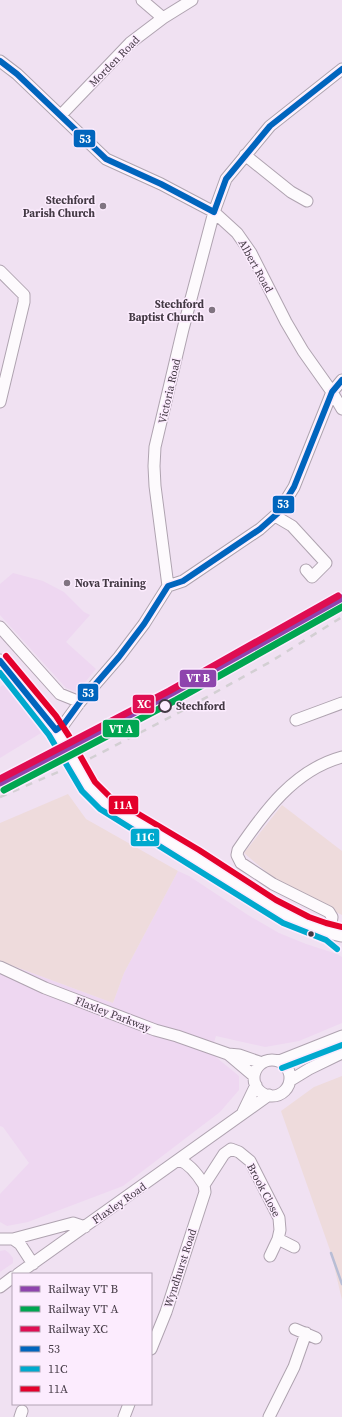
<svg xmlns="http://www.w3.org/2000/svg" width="342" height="1417" viewBox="0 0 342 1417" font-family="'Source Serif 4',serif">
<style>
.built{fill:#eed7f1}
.industrial{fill:#eedbdc}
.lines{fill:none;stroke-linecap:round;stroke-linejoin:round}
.stream{stroke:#b8bdd5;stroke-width:2.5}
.minor-casing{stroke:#afa3b0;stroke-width:13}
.major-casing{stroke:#afa3b0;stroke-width:15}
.minor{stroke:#fdfafd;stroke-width:11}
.major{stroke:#fdfafd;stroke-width:13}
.rail{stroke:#d3cfd3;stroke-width:2.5;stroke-dasharray:7 7;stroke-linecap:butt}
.major-bridge-casing{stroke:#afa3b0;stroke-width:15;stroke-linecap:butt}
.major-bridge{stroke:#fdfafd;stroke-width:13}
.bus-1-casing{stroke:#fcecfe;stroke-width:9}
.bus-2-casing{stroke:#fcecfe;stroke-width:9}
.bus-3-casing{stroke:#fcecfe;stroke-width:9}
.bus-1{stroke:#0065bd;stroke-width:6}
.bus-2{stroke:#00a9ce;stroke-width:6}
.bus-3{stroke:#e4002b;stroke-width:6}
.rail-1-casing{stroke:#fcecfe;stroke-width:10}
.rail-2-casing{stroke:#fcecfe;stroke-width:10}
.rail-3-casing{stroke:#fcecfe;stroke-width:10}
.rail-1{stroke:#8e44ad;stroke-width:7}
.rail-2{stroke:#00a651;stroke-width:7}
.rail-3{stroke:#df0d52;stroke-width:7}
.poi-dot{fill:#807481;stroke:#fcecfe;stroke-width:1.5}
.stop-dot{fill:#fcecfe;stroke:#433944;stroke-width:2}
.bus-dot{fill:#433944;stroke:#fcecfe;stroke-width:1.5}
.labels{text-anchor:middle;stroke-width:3;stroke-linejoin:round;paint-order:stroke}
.street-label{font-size:11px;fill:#433944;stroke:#fcecfe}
.poi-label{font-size:11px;font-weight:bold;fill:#433944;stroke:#fcecfe;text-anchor:end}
.stop-label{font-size:11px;font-weight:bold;fill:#433944;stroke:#fcecfe;text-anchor:start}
.line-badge{stroke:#fcecfe;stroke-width:1.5}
.badge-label{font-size:11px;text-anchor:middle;font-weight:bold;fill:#fff}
</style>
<rect width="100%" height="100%" fill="#f0e1f2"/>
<!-- built -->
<path class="built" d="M13,573L43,581L64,592L84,612L90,615L66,642L96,669L77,692L66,688L0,615V584Z
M7,682L41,733L0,758V687Z
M178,871L189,876L248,915L279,933L306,944L337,954L342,957V1023L299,1041L265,1047L216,1036L211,1053L239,1076V1090L220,1112L123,1186L28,1222L7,1226L0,1222V1194L29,1163L3,1127L0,1126V961L113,1003L124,973Z
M5,1250L9,1253L13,1258V1263L0,1272V1251Z"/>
<!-- industrial -->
<path class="industrial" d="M68,794L86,819L178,871L124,973L113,1003L0,961V823Z
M282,805L342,851V915L305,897L270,875L244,853Z
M342,1076V1300L331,1253L281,1111L314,1087Z"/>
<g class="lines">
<!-- stream -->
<path class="stream" d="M331,1253L342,1284"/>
<defs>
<path id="minor" d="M142,0L163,18
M0,61L17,74L106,159L161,184L214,212L237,233L251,253L286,322L303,351L332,392L342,409
M61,115L130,43L163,18L192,0
M245,155L291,192L307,201
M0,271L24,295V302L0,402
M275,516L292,526L326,563L312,577L306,570
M168,586L183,581L260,529L278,513L294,487L332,392L342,380
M0,627L60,694L80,702
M296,720L342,703
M56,730L64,724L80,702L119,657L144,624L168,586L155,486L154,466L155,447L183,329L214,212L226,179L270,126L342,69
M330,933L332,917L329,912L273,884L241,863L237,855L238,850C264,812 294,770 342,757
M0,967L45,988L155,1030L177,1036L228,1054L239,1055L262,1063
M228,1054L254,1076
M254 1078a18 18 0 1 1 36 0a18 18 0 1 1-36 0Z
M279,1061L342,1036
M291,1080L309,1069L342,1053
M243,1112L256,1085
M179,1160C190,1164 198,1175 204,1185
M0,1239H13L73,1223L85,1227
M13,1239L20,1244L33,1264
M278,1239L294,1247
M18,1274L269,1095
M0,1287L13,1277
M295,1329L316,1338
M151,1349L166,1312L205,1192L204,1185L224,1154L231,1149L239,1152L250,1161L279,1218L280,1230L278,1239L270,1256
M20,1417L22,1411
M124,1417L129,1404
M269,1417L294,1367L306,1333"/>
<path id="major" d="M0,661L59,734
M84,780L94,795L105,803C139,824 174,844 207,865C249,891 293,927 342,935"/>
</defs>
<!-- minor casing -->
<use href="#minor" class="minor-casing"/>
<!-- major casing -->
<use href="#major" class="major-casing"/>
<!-- minor -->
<use href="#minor" class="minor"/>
<!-- major -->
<use href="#major" class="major"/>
<!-- rail -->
<path class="rail" d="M260,645L342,603
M0,797L91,758L180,712L270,662L342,617"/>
<defs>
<path id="major-bridge" d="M59,734L84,780"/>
</defs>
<!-- major-bridge casing -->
<use href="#major-bridge" class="major-bridge-casing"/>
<!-- major-bridge -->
<use href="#major-bridge" class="major-bridge"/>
<defs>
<path id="bus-1" d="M0,61L17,74L106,159L161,184L214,212L226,179L270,126L342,69
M0,661L56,730L64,724L80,702L119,657L144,624L168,586L183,581L260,529L278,513L294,487L332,392L342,380"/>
<path id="bus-2" d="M0,673L49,735L82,791L100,809L283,923L326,940L337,949
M282,1068L342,1045"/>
<path id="bus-3" d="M6,656L56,716L69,736L95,782L110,797L199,850L276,900L309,917L326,923L342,927"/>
</defs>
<!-- bus-1 casing -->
<use href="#bus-1" class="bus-1-casing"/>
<!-- bus-2 casing -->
<use href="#bus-2" class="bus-2-casing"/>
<!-- bus-3 casing -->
<use href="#bus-3" class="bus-3-casing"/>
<!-- bus-1 -->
<use href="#bus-1" class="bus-1"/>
<!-- bus-2 -->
<use href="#bus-2" class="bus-2"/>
<!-- bus-3 -->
<use href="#bus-3" class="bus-3"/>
<defs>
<path id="rail-1" d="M0,783L172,693L342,598"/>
<path id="rail-2" d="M4,790L176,700L342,607"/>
<path id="rail-3" d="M0,779L169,691L338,596"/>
</defs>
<!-- rail-1 casing -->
<use href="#rail-1" class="rail-1-casing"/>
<!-- rail-2 casing -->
<use href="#rail-2" class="rail-2-casing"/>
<!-- rail-3 casing -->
<use href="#rail-3" class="rail-3-casing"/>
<!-- rail-1 -->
<use href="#rail-1" class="rail-1"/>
<!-- rail-2 -->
<use href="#rail-2" class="rail-2"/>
<!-- rail-3 -->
<use href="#rail-3" class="rail-3"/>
</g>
<!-- markers -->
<g class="poi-dot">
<circle cx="103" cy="206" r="4"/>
<circle cx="212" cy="310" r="4"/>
<circle cx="67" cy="583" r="4"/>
</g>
<circle class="stop-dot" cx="165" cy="706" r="6"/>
<circle class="bus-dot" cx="311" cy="934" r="3.5"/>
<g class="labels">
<!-- street labels -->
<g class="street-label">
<text transform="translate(114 61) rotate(-45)" y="4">Morden Road</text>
<text transform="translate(256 266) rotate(61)" y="4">Albert Road</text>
<text transform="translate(169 391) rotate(-77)" y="4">Victoria Road</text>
<text transform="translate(113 1014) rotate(21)" y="4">Flaxley Parkway</text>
<text transform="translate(264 1190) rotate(62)" y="4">Brook Close</text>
<text transform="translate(119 1203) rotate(-35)" y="4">Flaxley Road</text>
<text transform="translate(180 1268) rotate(-72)" y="4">Wyndhurst Road</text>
</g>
<!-- poi labels -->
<g class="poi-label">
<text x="95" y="204">Stechford<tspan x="95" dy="13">Parish Church</tspan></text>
<text x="204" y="308">Stechford<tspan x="204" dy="13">Baptist Church</tspan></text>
<text x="75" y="587" text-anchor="start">Nova Training</text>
</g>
<!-- stop labels -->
<g class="stop-label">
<text x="176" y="710">Stechford</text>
</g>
</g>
<g class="line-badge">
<rect x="73" y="129" width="23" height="19" rx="4" fill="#0065bd"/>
<rect x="272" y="495" width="23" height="19" rx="4" fill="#0065bd"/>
<rect x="179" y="669" width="38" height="19" rx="4" fill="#8e44ad"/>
<rect x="77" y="683" width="22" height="19" rx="4" fill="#0065bd"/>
<rect x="132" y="694" width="23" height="20" rx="4" fill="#df0d52"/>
<rect x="102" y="719" width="38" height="19" rx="4" fill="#00a651"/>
<rect x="108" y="795" width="31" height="20" rx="4" fill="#e4002b"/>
<rect x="130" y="828" width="30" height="19" rx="4" fill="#00a9ce"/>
</g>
<g class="badge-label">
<text x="85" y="143">53</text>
<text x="283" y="508">53</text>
<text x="198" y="682">VT B</text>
<text x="88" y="697">53</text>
<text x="144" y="708">XC</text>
<text x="121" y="733">VT A</text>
<text x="123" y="809">11A</text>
<text x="145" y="841">11C</text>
</g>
<!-- legend -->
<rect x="12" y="1273" width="140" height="132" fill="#fcecfe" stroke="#b2a4b4"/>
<rect x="20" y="1286" width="20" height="6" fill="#8e44ad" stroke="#b2a4b4"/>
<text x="48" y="1293" font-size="12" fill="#433944">Railway VT B</text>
<rect x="20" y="1306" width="20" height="6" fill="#00a651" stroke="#b2a4b4"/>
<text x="48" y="1313" font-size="12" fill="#433944">Railway VT A</text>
<rect x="20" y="1326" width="20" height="6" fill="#df0d52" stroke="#b2a4b4"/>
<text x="48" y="1333" font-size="12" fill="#433944">Railway XC</text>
<rect x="20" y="1346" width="20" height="6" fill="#0065bd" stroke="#b2a4b4"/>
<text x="48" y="1353" font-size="12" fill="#433944">53</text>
<rect x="20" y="1366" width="20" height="6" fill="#00a9ce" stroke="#b2a4b4"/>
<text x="48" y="1373" font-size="12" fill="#433944">11C</text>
<rect x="20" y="1386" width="20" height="6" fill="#e4002b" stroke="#b2a4b4"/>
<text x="48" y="1393" font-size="12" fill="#433944">11A</text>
</svg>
